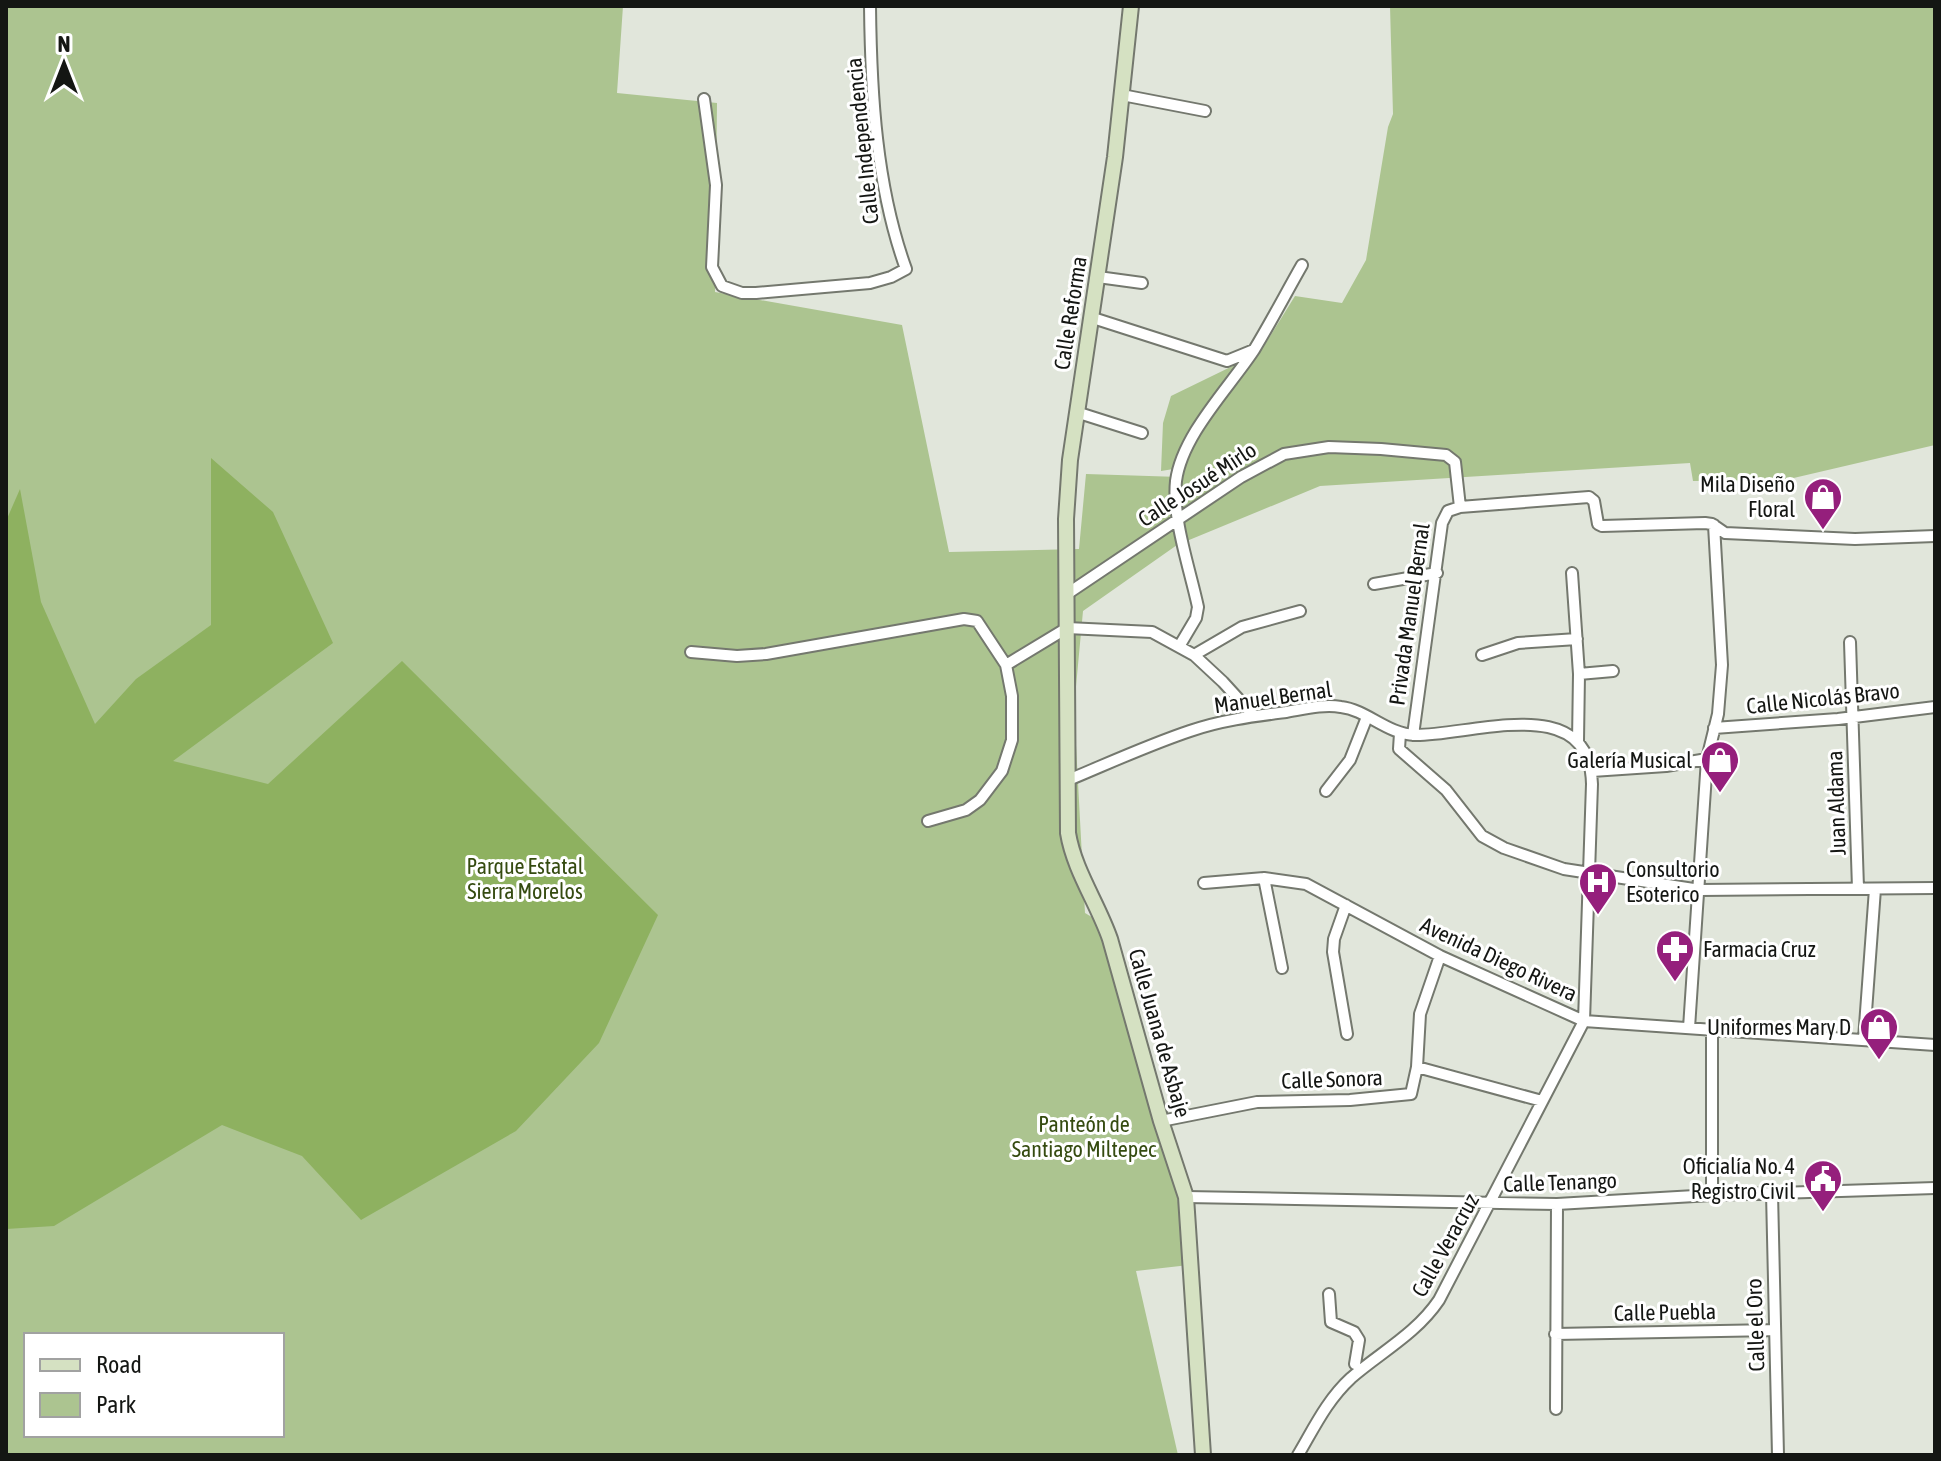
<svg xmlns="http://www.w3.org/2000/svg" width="1941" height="1461" viewBox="0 0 1941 1461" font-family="'Asap Condensed',sans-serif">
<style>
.green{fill:#acc490;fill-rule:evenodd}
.forest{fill:#8eb160}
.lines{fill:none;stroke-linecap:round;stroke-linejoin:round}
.street-casing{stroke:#74786e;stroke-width:14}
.secondary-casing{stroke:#74786e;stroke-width:18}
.street{stroke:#fff;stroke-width:10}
.secondary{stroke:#d5e1c2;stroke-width:14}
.labels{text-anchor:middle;stroke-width:6;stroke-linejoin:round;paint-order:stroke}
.street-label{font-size:22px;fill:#141613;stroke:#fff}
.poi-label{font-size:22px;fill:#141613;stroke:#fff;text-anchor:end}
.park-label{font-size:22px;fill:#354b10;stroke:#fff}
</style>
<rect width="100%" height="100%" fill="#e1e6db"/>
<!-- green -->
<path class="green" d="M6,6H623L617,93L717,103L715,292L902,325L949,552L1079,549L1086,474L1180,477L1186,467L1161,471L1163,423L1171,396L1247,359L1257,357L1295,296L1342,303L1366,260L1388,127L1393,114L1390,6H1935V445L1785,480L1693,481L1690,463L1320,486L1177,545L1083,611L1074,708L1085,913L1107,926L1179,1191H1176L1189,1265L1136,1271L1178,1455H6ZM26,1335H282V1435H26Z"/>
<!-- forest -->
<path class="forest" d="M211,458L273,512L333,643L173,761L268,784L402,661L658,915L599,1043L516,1131L361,1220L302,1156L222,1125L54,1226L6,1229V521L20,489L41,602L95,724L136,679L211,625Z"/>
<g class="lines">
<defs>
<path id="street" d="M1122,95L1205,111
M704,99L716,185L712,267L722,286L742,293H756L870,283L891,277L906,269C876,186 871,94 870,6
M1098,277L1142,283
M1093,318L1227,361L1254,350
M1076,412L1142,433
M1460,507L1589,497L1594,501L1598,524L1602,526L1705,523L1712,524L1725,533L1855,539L1935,536
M1572,573L1579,674L1578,741
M1374,584L1437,573
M1067,594L1241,477L1284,454L1329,447L1381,449L1446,455L1455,462L1460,507L1448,511L1442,523L1413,735
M1850,642L1858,888
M1180,645L1196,618L1198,607C1190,569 1172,519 1176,481C1182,435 1229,388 1254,350C1271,322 1286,293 1302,265
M691,652L737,656L766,654L964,619L977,621L1006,665L1012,696V740L1002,771L980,800L966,810L928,821
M1194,655L1242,627L1300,611
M1482,655L1518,643L1577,639
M1006,665L1067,628L1152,632L1194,655L1223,682L1254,716
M1579,674L1613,671
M1714,728L1838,719L1935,707
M1400,733L1399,749L1446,790L1482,836L1504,848L1564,869L1700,890L1935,888
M1592,771L1666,766L1707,759
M1066,781C1107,764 1148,745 1190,731C1221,720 1255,716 1286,712C1304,709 1323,704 1341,707C1367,710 1387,734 1415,735C1471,736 1590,690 1592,784L1584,1021L1439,1300C1416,1334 1381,1352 1351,1378C1327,1400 1314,1428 1298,1455
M1326,791L1350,760L1367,717
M1264,878L1282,968
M1204,883L1264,878L1306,884L1440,956L1584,1021L1935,1045
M1346,905L1334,939L1333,952L1347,1034
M1689,1028L1707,759L1718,714L1722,665L1714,525
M1864,1039L1875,889
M1417,1067L1542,1101
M1161,1121L1257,1102L1350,1100L1411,1094L1417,1067L1420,1014L1440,956
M1772,1193L1778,1455
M1712,1195V1029
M1186,1197L1557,1204L1712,1195L1935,1188
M1329,1294L1331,1322L1354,1332L1359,1340L1355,1364
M1555,1334L1775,1330
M1556,1409L1557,1204"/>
<path id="secondary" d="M1131,6L1115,157L1070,460L1066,519L1068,833C1074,870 1098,904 1110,939L1161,1121L1186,1197L1203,1455"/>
</defs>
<!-- street casing -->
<use href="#street" class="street-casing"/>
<!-- secondary casing -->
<use href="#secondary" class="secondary-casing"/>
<!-- street -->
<use href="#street" class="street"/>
<!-- secondary -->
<use href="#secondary" class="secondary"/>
</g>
<!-- icons -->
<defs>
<symbol id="shop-pin" viewBox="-11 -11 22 30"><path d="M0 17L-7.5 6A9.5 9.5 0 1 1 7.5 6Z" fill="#951f7c" stroke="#fff"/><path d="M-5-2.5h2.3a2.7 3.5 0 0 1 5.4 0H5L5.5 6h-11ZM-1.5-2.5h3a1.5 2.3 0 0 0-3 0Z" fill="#fff"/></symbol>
<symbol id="hospital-pin" viewBox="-11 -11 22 30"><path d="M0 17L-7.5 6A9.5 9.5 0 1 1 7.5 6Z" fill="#951f7c" stroke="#fff"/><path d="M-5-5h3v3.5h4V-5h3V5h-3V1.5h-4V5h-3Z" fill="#fff"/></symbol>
<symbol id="pharmacy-pin" viewBox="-11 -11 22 30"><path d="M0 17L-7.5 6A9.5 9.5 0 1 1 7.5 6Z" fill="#951f7c" stroke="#fff"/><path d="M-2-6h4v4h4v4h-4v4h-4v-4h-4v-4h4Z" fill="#fff"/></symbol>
<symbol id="civic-pin" viewBox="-11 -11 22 30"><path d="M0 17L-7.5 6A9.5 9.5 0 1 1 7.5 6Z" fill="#951f7c" stroke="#fff"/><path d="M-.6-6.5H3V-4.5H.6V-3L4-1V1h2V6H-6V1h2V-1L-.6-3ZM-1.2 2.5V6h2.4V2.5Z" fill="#fff"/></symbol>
</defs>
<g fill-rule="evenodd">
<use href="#shop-pin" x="1801" y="475" width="44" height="60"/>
<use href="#shop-pin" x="1698" y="738" width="44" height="60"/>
<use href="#hospital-pin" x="1576" y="860" width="44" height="60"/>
<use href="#pharmacy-pin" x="1653" y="927" width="44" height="60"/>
<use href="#shop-pin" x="1857" y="1005" width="44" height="60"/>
<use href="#civic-pin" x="1801" y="1157" width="44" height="60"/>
</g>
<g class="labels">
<!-- street labels -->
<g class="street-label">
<text transform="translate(862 141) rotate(-96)" y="8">Calle Independencia</text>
<text transform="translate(1070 313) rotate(-81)" y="8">Calle Reforma</text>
<text transform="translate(1197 484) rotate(-33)" y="8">Calle Josué Mirlo</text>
<text transform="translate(1409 614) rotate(-82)" y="8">Privada Manuel Bernal</text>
<text transform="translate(1273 697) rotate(-8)" y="8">Manuel Bernal</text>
<text transform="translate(1823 698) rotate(-6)" y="8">Calle Nicolás Bravo</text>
<text transform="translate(1836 803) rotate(-92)" y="8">Juan Aldama</text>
<text transform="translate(1499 959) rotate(25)" y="8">Avenida Diego Rivera</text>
<text transform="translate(1160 1033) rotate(74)" y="8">Calle Juana de Asbaje</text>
<text transform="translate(1332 1079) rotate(-2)" y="8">Calle Sonora</text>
<text transform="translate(1560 1182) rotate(-2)" y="8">Calle Tenango</text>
<text transform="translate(1445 1245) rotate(-61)" y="8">Calle Veracruz</text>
<text transform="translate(1665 1312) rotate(-1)" y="8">Calle Puebla</text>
<text transform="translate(1755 1325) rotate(-92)" y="8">Calle el Oro</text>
</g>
<!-- poi labels -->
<g class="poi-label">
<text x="1795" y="492">Mila Diseño<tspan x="1795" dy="25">Floral</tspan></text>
<text x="1692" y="768">Galería Musical</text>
<text x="1626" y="877" text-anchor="start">Consultorio<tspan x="1626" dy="25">Esoterico</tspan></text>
<text x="1703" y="957" text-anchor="start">Farmacia Cruz</text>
<text x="1851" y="1035">Uniformes Mary D</text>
<text x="1795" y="1174">Oficialía No. 4<tspan x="1795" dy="25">Registro Civil</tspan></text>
</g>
<!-- park labels -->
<g class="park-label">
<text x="525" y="874">Parque Estatal<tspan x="525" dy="25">Sierra Morelos</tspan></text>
<text x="1084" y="1132">Panteón de<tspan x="1084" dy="25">Santiago Miltepec</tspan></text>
</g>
</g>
<!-- border -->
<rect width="1941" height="1461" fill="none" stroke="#141613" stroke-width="16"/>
<!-- legend -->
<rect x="24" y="1333" width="260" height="104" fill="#ffffff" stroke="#a1a2a1" stroke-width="2"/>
<rect x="40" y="1359" width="40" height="12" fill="#d5e1c2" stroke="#a1a2a1" stroke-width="2"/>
<text x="96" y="1373" font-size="24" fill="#141613">Road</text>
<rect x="40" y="1393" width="40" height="24" fill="#acc490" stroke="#a1a2a1" stroke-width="2"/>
<text x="96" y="1413" font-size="24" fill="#141613">Park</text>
<!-- north arrow -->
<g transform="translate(64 64)" stroke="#ffffff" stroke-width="6" paint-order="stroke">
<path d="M0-6L14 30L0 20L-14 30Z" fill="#141613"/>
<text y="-12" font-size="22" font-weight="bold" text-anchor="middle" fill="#141613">N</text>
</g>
</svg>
